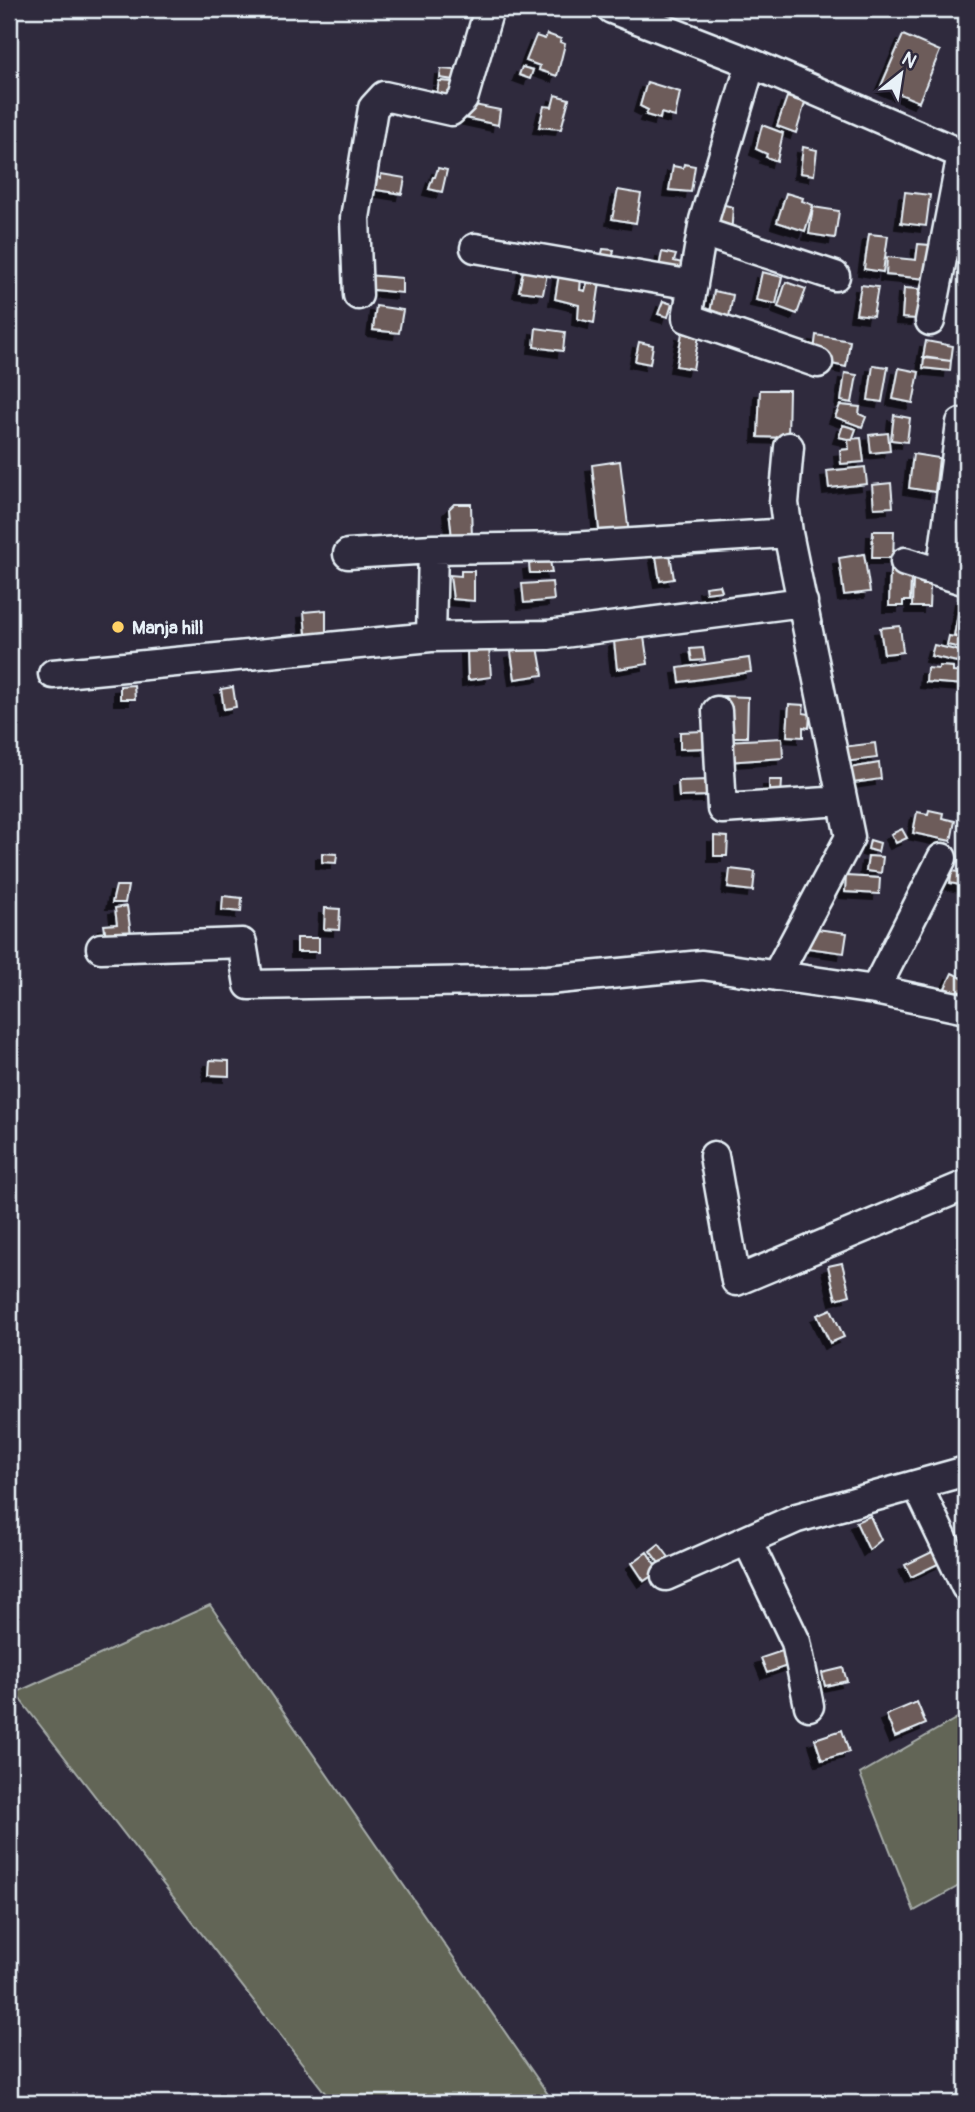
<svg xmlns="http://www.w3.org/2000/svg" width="975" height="2112" viewBox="0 0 975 2112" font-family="Pangolin,sans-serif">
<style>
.green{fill:#626557;stroke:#a5aba8;stroke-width:2}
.building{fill:#6d5b5a;stroke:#e8f1f8;stroke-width:2;filter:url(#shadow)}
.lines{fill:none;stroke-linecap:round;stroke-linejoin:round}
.minor-casing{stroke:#e8f1f8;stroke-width:33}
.minor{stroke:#2f2a3d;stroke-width:28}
.poi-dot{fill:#ffd166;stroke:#2f2a3d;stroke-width:2.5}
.labels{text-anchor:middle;stroke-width:7;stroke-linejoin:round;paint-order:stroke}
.poi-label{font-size:19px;font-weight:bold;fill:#e8f1f8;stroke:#2f2a3d;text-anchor:start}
</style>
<defs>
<filter id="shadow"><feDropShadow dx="-6" dy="6" stdDeviation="0" flood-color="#0009"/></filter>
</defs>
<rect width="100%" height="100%" fill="#2f2a3d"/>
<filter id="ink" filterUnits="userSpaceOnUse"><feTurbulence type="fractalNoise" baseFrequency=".0143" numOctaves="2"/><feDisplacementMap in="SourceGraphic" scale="14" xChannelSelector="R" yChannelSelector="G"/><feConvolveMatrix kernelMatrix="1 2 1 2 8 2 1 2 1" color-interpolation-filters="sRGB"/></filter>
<g filter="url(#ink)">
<!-- green -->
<path class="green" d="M210,1605L554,2103H333L15,1693Z
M966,1713V1882L914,1911L860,1774Z"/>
<!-- building -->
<path class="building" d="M547,34L561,39L560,42L565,44L557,76L539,70L540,66L526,61L536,36L545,39Z
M903,35L940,51L919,102L881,86Z
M522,67L533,70L530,79L519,75Z
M441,69L455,70L454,80L440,78Z
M439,81L453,82L450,102L436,100Z
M647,82L680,92L675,117L661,113L660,119L646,115L648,110L640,106Z
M555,95L569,99L561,129L539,127L544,106L552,107Z
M787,97L805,103L796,133L777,126Z
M469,104L500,110L498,125L465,118Z
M762,125L783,133L777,161L766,157L767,154L756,149Z
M803,147L817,150L814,175L800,173Z
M684,164L695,166L691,192L669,190L673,166L683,168Z
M438,168L447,170L442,192L429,189L433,177H435Z
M381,174L405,178L402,194L370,189L371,176L381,178Z
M618,190L641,194L636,223L612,219Z
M905,192L930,195L926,226L901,223Z
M786,193L803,198L802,201L813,205L805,231L777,222Z
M721,204L733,207L731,236L707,230Z
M813,207L839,211L835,238L809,234Z
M869,234L888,236L883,272L864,269Z
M918,244L930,245L927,279L886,275L887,257L916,260Z
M603,249L614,250L611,267L599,266Z
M662,252L676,255L674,261L682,263L680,278L658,273Z
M525,261L547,274L543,294L519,291Z
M762,272L782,277L776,304L756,300Z
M559,274L581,278L580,290L585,291L588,280L600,282L594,323L578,319L579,305L555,299Z
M366,275L402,278V293L365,289Z
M786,282L806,289L797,314L778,307Z
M861,285L878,287L873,316L856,314Z
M904,288L919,289L917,319L902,318Z
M714,291L733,295L727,328L708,324Z
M663,301L672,304L668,317L658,314Z
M376,306L403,310L399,333L373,330Z
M536,328L565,332L563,351L534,347Z
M682,333L699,336L693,369L676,366Z
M816,335L850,341L846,367L813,360Z
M926,341L953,346L951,361L923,357Z
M639,342L653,345L650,364L635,361Z
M924,358L951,361L950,371L923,368Z
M873,365L888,367L882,402L868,400Z
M899,368L919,372L913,403L893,399Z
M845,373L857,375L852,403L841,401Z
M760,390H789L788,438L758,437Z
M840,405L860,407L859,414L866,417L862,427L835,417Z
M894,415L910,418L907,442L891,440Z
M843,425L856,429L852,440L839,437Z
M888,433L890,451L871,453L869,435Z
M861,438L864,462L841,464L840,450L849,449L848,439Z
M913,454L939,458L935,492L909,488Z
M620,461L629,534L600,538L592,465Z
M865,467L867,484L829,488L827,471Z
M891,483L893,507L874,508L872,485Z
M454,504H471L472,538H452L449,509Z
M873,531H894L893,558H872Z
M669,548L674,579L660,581L655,550Z
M959,551L966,552V569L957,568Z
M864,554L870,592L844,595L839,558Z
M550,560L552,573H530L529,564Z
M890,570H905V577H911L910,601H903V606H889Z
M461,571H474V601L453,599L450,575L461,576Z
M913,581H924L923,585H930L929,607H912Z
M552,582L554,600L524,603L522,584Z
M720,585L722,591L706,593L705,587Z
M961,598L966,599V639L954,636Z
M326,610V635L307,643L304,612Z
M900,626L903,652L884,654L880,628Z
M949,636L966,639V662L960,660L962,648L947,645Z
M644,637L648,664L617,669L614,641Z
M934,645L960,651L957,662L931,656Z
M489,647L491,677L468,680L467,649Z
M538,647L543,675L515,679L511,652Z
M703,648L705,660L692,661L690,649Z
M749,658L751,672L680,682L678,668Z
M939,666L953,667V672L965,673V685L926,682L927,668L939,669Z
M134,685L135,699H120V686Z
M233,687L236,707L224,709L221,689Z
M722,696L748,697L747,737H731L732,707H722Z
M789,704L804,705L803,713L810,714L809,728L803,727V737L787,736Z
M704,731L705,748L680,749V732Z
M782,738L783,758L727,762L725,741Z
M875,743L877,758L844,762L842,747Z
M879,763L881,779L846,784L844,769Z
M708,780V796L679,797L678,781Z
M769,780H782L781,797L769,796Z
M929,810L943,813L942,818L955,821L951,841L913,833L917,812L928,814Z
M902,829L907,838L896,843L891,834Z
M714,836L728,837L727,856H714Z
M870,840L880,843L878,852L868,849Z
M322,853L337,854L336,863L322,862Z
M868,856L883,857L881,873L866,871Z
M730,869L755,872L753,891L728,888Z
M952,871L966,873L965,886L950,883Z
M846,876L880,878L879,894L845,892Z
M116,886H128L125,903H112Z
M223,896L242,898L241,912L222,910Z
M127,906L131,934L106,937L104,925L117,924L115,908Z
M325,908L340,909L339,930L324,929Z
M809,928L847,933L844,953L807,948Z
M297,938H319V952H297Z
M952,973L966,980L960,996L945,988Z
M210,1060L229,1061V1076L209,1075Z
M842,1263L850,1295L836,1299L828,1266Z
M831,1309L844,1337L830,1343L817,1315Z
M870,1516L881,1540L869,1550L856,1522Z
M659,1544L674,1564L665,1571L650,1551Z
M936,1550L942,1562L911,1577L905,1565Z
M647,1552L659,1571L644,1581L632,1563Z
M788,1649L793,1664L767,1673L761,1658Z
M843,1668L847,1681L825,1686L822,1673Z
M917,1702L926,1724L895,1737L886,1715Z
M842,1730L849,1752L822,1760L815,1739Z"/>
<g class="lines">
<defs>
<path id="minor" d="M612,9L751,63L966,156
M751,63L704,220L687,318L818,363
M702,232L835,276
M475,248L693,285
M358,295L355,218L373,108L384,96L451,111L463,99L489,9
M930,321L962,154
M348,554L433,549L571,547L788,533
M905,562L966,581
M941,573L961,423
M431,637L433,549
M53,674L431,637L548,635L803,602
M717,711L722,809L842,801
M101,948L242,943L249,985L548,980L702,965L875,990L966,1009
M776,976L850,837L788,533L784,503L789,447
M875,990L942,858
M714,1156L736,1281L966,1185
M917,1485L966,1587
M747,1540L796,1642L809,1706
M666,1576L797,1518L966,1471"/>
</defs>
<!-- minor casing -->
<use href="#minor" class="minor-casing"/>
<!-- minor -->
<use href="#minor" class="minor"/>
</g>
</g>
<!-- markers -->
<circle class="poi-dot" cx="118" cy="627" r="7"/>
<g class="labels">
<!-- poi labels -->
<g class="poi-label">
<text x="132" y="634">Manja hill</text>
</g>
</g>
<!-- margin -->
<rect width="975" height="2112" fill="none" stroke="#2f2a3d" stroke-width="35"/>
<rect x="18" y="18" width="940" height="2077" fill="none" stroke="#e8f1f8" stroke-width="2.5" filter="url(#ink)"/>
<!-- north arrow -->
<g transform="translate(901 74) rotate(30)" stroke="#2f2a3d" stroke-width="5" paint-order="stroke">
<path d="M0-5L12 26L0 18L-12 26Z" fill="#e8f1f8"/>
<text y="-10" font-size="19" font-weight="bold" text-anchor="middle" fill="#e8f1f8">N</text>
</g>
</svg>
